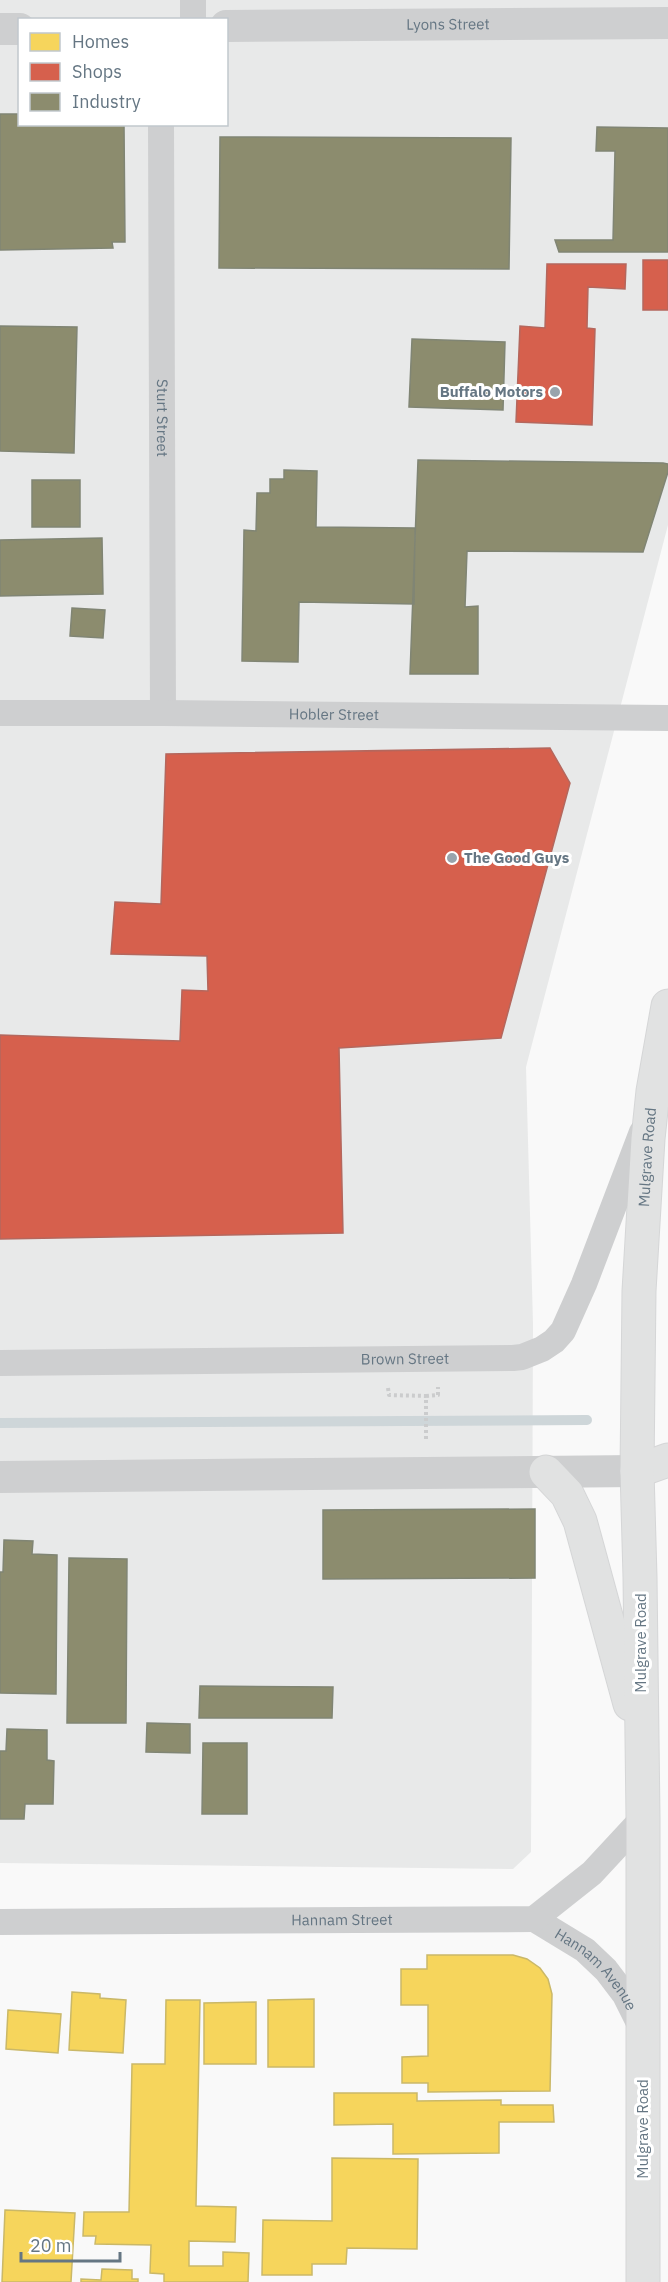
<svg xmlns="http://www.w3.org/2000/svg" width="668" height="2282" viewBox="0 0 668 2282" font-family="'IBM Plex Sans',sans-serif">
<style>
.built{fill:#e8e9e9;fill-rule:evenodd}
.homes{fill:#f6d55c;stroke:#cab868;stroke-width:1.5}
.shops{fill:#d6604d;stroke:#b4675d;stroke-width:1.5}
.industry{fill:#8c8c6e;stroke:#808574;stroke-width:1.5}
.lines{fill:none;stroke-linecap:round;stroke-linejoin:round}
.stream{stroke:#ced6d9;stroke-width:10}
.primary-casing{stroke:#d5d6d7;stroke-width:35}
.path{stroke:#cbcccd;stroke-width:4;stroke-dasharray:3 3;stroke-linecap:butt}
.minor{stroke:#cecfd0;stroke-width:26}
.tertiary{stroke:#cecfd0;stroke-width:32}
.primary{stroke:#e1e2e2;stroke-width:33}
.poi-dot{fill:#99a4ac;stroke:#fff;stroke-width:2}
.labels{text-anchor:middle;stroke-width:6;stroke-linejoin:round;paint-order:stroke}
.street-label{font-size:15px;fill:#657683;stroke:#fff}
.poi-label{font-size:15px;font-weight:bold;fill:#657683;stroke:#fff;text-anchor:end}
</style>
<rect width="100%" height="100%" fill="#f9f9f9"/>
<!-- built -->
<path class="built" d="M0,0H668V525L526,1067L533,1324L531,1852L513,1869L0,1863ZM20,20H226V124H20Z"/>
<!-- homes -->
<path class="homes" d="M427,1955H513L527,1959L540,1968L548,1979L552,1994L550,2091L428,2092V2083H402V2057L428,2056V2005H401V1969H427Z
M72,1992L100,1994V1998L126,2000L123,2053L69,2050Z
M314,1999V2067H268V2000Z
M166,2000H200L196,2206L236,2207L235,2242L189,2241V2266H223V2252L249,2253L248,2282H164V2274L150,2273L151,2245L95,2244L96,2236H83L84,2212H129L132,2064H165Z
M256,2002V2064H204V2003Z
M8,2010L61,2014L58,2053L6,2049Z
M334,2093H417V2101L501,2100V2105H553L554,2122H499V2153L393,2154V2124L334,2125Z
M332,2158L418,2159L417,2249L347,2248L346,2264H312V2275H262L263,2220L332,2221Z
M5,2210L75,2213L71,2282H2Z
M102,2269L132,2270V2279H138V2282H81V2279L101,2280Z"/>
<!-- shops -->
<path class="shops" d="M643,260H668V310H643Z
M547,264H626L625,289L588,287L587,328L595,329L592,425L516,422L520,326L545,328Z
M550,748L570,783L501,1038L339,1048L343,1233L0,1239V1035L180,1041L182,990L208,991L207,956L111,954L115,902L161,904L166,754Z"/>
<!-- industry -->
<path class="industry" d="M0,114H20V124H124L125,242H112L113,248L0,250Z
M597,127L668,128V252H559L555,240H613L615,151H596Z
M220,137L511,138L509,269L219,268Z
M0,326L77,327L74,453L0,451Z
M412,339L505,342L503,410L409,407Z
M418,460L663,463L668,464V472L643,552L467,551L465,607L478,606V674H410Z
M284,470L317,471L316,527L415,528L414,604L299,602L298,662L242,661L244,530L256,531L257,493H270V479H284Z
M32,480H80V527H32Z
M102,538L103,594L0,596V540Z
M72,608L105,610L103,638L70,636Z
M535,1509V1578L323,1579V1510Z
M4,1540L33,1541L32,1554L57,1555L56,1694L0,1693V1572H3Z
M69,1558L127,1559L126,1723H67Z
M200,1686L333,1687L332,1718H199Z
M147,1723L190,1724V1753L146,1752Z
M7,1729L47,1730V1760L54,1761L53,1804H25L24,1819H0V1751H6Z
M203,1743H247V1814H202Z"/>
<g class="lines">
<!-- stream -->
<path class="stream" d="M0,1423L587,1420"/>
<defs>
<g id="primary">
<path d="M637,1471L668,1460"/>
<path d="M546,1472L567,1494L580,1521L630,1704"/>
<path id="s7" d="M643,2282V1818L640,1577L637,1471L639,1291L648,1139L653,1091L668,1006"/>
</g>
</defs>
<!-- primary casing -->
<use href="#primary" class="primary-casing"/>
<!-- path -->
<path class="path" d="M388,1388L389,1395L426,1396V1440
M426,1396L438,1395V1387"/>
<!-- minor -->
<g class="minor">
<path d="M193,0V20"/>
<path id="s1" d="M161,124L163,713"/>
<path id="s2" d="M0,713H163L668,718"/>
<path id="s3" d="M0,1363L513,1358L522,1357L542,1349L554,1341L563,1331L584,1284L642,1132"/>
<path id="s4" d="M534,1919L585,1950L606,1970L625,1995L642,2029"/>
<path id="s5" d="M0,1922L534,1919L592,1873L643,1818"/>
</g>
<!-- tertiary -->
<g class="tertiary">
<path id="s6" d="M226,26L668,23"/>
<path d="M0,29H20"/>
<path d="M0,1477L637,1471"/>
</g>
<!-- primary -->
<use href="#primary" class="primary"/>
</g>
<!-- markers -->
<g class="poi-dot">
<circle cx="555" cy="392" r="6"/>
<circle cx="452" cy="858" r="6"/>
</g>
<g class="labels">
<!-- street labels -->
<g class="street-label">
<text dy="5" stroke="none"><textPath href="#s6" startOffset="222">Lyons Street</textPath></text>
<text dy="5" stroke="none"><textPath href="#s1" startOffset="294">Sturt Street</textPath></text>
<text dy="5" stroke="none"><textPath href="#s2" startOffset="334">Hobler Street</textPath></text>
<text dy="5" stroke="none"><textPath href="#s7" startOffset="1125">Mulgrave Road</textPath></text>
<text dy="5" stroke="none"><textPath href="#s3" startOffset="405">Brown Street</textPath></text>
<text transform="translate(641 1643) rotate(-90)" y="5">Mulgrave Road</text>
<text dy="5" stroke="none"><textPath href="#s5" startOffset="342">Hannam Street</textPath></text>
<text dy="5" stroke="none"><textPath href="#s4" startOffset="81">Hannam Avenue</textPath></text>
<text transform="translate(643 2129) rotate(-90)" y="5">Mulgrave Road</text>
</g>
<!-- poi labels -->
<g class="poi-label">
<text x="543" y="397">Buffalo Motors</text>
<text x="464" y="863" text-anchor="start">The Good Guys</text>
</g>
</g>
<!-- legend -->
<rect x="18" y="18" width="210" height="108" fill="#ffffff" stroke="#c1c8cd" stroke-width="1.5"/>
<rect x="30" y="33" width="30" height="18" fill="#f6d55c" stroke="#c1c8cd" stroke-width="1.5"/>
<text x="72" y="48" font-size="18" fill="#657683">Homes</text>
<rect x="30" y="63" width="30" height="18" fill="#d6604d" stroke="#c1c8cd" stroke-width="1.5"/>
<text x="72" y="78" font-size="18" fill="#657683">Shops</text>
<rect x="30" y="93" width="30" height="18" fill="#8c8c6e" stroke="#c1c8cd" stroke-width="1.5"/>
<text x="72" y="108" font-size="18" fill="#657683">Industry</text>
<!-- scale -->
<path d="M21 2252v9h99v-9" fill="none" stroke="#657683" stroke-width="3"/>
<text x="30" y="2252" font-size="18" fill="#657683" stroke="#ffffff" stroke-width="4.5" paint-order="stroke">20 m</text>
</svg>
